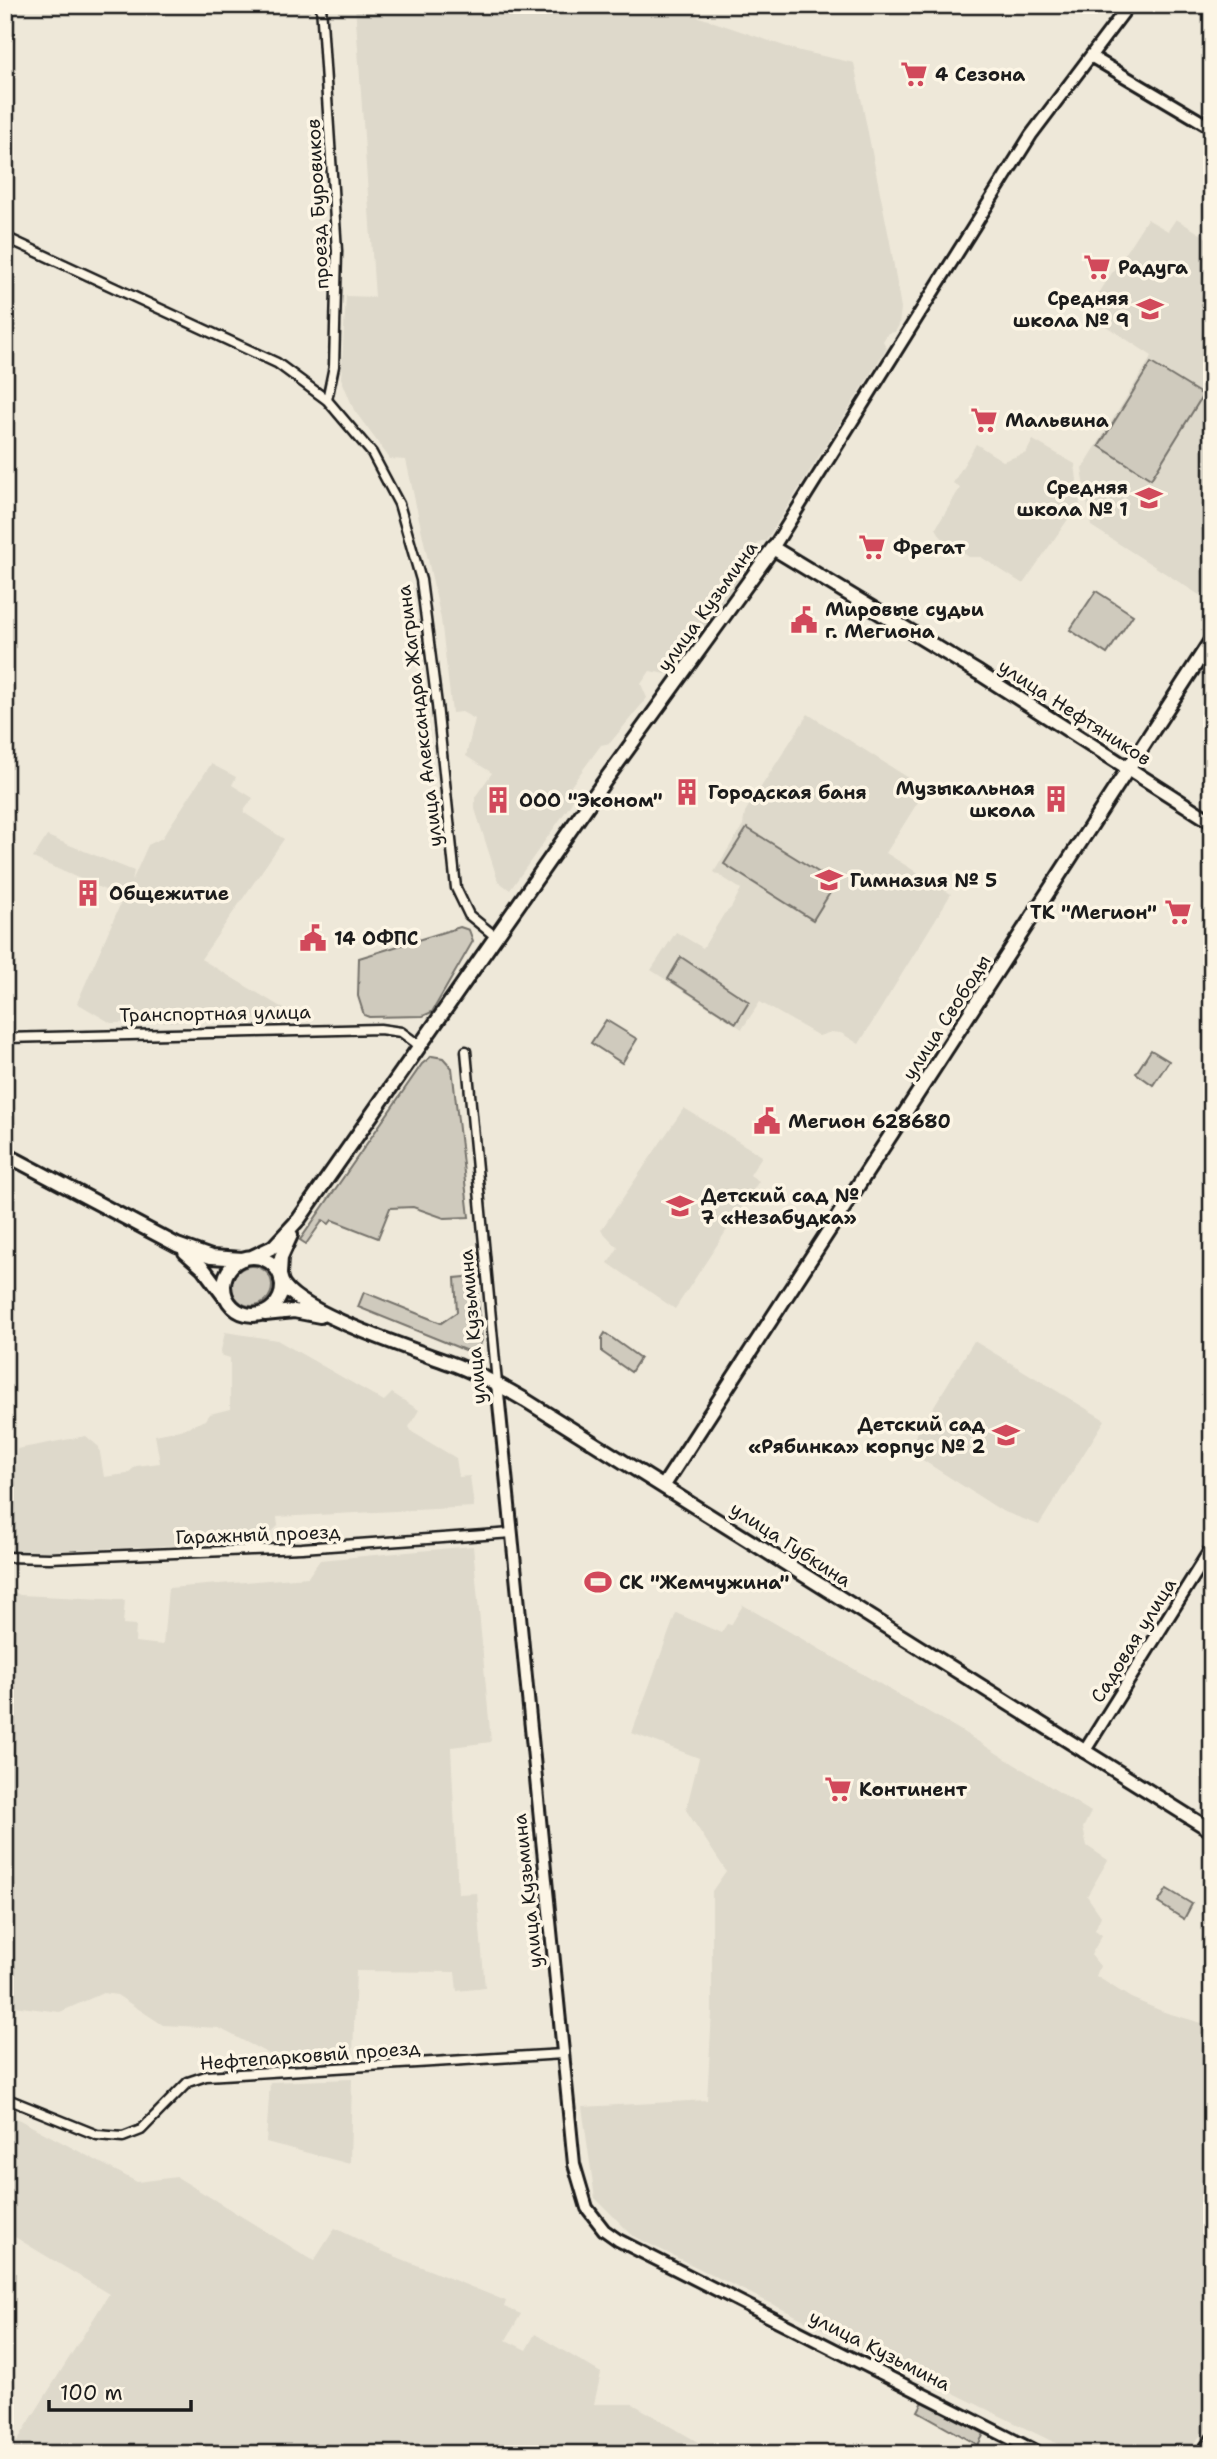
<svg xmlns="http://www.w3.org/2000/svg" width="1217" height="2459" viewBox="0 0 1217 2459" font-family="'Shantell Sans',sans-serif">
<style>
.built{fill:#ded9cb}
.green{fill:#cfcabd;stroke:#76736c;stroke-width:2}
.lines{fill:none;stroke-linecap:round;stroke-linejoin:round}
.minor-casing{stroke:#1c1c1c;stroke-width:13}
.tertiary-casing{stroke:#1c1c1c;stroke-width:16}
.secondary-casing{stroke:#1c1c1c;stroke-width:18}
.minor{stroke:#fcf5e5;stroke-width:8}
.tertiary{stroke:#fcf5e5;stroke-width:10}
.secondary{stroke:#fcf5e5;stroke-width:12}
.labels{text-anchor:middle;stroke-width:7;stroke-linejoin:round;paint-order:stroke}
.poi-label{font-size:19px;font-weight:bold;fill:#1c1c1c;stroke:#fcf5e5;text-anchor:start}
.street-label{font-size:19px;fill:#1c1c1c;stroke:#fcf5e5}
</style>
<rect width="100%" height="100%" fill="#eee8d9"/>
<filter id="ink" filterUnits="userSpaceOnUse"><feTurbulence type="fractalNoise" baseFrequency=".0143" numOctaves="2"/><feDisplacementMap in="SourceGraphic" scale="14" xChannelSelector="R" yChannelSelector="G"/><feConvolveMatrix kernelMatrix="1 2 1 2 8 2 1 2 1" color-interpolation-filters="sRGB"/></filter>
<g filter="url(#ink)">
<!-- built -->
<path class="built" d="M355,5H664L796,50L854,63L890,242L901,308L899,325L895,332L888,333L883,341L887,348L766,541H761L755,547L758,552L696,639L692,637L666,674L650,671L641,684L647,698L610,743L601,745L571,786L576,790L571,804L510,890L498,881L475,809V797L492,773L466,756L475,719L462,712L452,713L441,619L406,460L390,459L354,410L341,378L346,296L375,297Z
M1147,219L1168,231L1176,219L1212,241V603L1091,526L1082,469L1152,356L1086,313Z
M1033,440L1075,464L1081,513L1071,515L1023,584L981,557H969L941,537L936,528L960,488L953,483L976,444L1003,461L1026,453Z
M808,714L926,789L886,853L951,894L859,1044L841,1033L831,1032L819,1036L760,1002L742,1029L651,970L676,932L703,948L724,914L731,908L741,889L714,872L743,825L745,812Z
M211,764L236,777L232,785L253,798L243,812L284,839L201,959L289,1012L284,1019L111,1023L77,1003L123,898L33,858L47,836L134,871L132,881L148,845L162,838Z
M684,1108L762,1156L750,1175L759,1181L675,1309L608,1263L618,1248L601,1230Z
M225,1332L277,1340L384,1401L392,1393L419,1410L409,1427L412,1432L456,1458L459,1477L470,1476L474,1507L277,1517L278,1526L262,1541L11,1553L17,1449L86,1436L99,1447L104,1477L127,1474L136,1466L160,1463L155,1435L180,1430L206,1420L210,1414L230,1409V1358L220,1355Z
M974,1341L1105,1420L1039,1525L1002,1511L907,1450Z
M473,1546L491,1742L451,1747L458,1894L477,1893L485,1988L457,1991L455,1972L356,1971L353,2054H269L219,2028L163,2025L117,1995L103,1993L60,2012L5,2005V1594H11L12,1591L20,1595L125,1600L123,1624L136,1625L135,1642L163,1645L168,1588L308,1577L320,1560Z
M743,1605L958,1729L1091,1812L1083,1828L1087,1846L1108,1860L1087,1896L1101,1916L1095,1930L1102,1935L1091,1955L1100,1966L1096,1976L1131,1998L1164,2012L1212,2026V2422L1185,2454H1078L633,2236L595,2198L582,2107L707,2100L712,2012V1891L726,1871L686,1810L699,1758L632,1733L676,1613L721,1633L727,1624L731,1625Z
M352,2079L350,2164L266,2142L270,2082Z
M14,2117L137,2182L177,2177L314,2261L335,2228L382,2251L506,2301L504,2307L521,2314L506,2340L526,2350L535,2334L601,2373L594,2404H633L718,2454H9L109,2294L5,2231V2133Z"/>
<!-- green -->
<path class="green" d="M1151,363L1203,395L1151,479L1099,446Z
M1096,591L1133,615L1107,654L1070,630Z
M747,828L836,883L813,920L724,864Z
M460,927L469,930L473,941L432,1012L423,1016L369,1017L364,1015L358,996L359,958Z
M681,957L749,1002L736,1023L668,979Z
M606,1020L637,1039L622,1063L591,1043Z
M1151,1050L1169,1061L1153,1085L1136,1073Z
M432,1056L443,1058L452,1068L469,1217L444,1218L413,1207L390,1208L378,1238L332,1220L329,1224L323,1220L306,1244L300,1240L422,1064Z
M232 1286a20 20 0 1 1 40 0a20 20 0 1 1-40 0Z
M476,1276L482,1340L479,1348L472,1353L358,1307L364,1292L441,1323L457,1312L455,1278Z
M605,1333L640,1358L631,1372L602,1352V1338Z
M1167,1889L1192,1904L1184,1919L1158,1903Z
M924,2400L984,2434L978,2445L918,2411Z"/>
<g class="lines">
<defs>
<path id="minor" d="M321,5L337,251L334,366L327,400
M5,237L277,363L327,400L372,453L399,504L421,580L437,705L456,888L469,915L496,937
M5,1038L380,1029L401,1032L420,1046
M466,1051L497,1383
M5,1557L49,1558L302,1548L512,1533
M5,2098L97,2135L123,2137L141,2130L188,2082L206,2076L563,2054"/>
<path id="tertiary" d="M1092,57L1212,128
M773,548L1031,135L1129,5
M497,1383L574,2164L587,2208L604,2230L618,2240L1041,2454
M1084,1752L1212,1547
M1201,2454L1212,2439"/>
<path id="secondary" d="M5,1154L177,1245L211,1257L243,1259
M185,1252L203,1268L224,1296
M224 1286a29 29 0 1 1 58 0a29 29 0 1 1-58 0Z
M252,1257L273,1247L299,1219L601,786L773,548L979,673L1212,822
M280,1274L281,1257L291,1235
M281,1280C294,1313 422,1352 458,1366C481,1375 503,1387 525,1400L1212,1831
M265,1314L294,1311L320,1316
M664,1485L1212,639"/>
</defs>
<!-- minor casing -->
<use href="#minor" class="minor-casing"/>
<!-- tertiary casing -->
<use href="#tertiary" class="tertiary-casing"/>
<!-- secondary casing -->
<use href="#secondary" class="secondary-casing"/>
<!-- minor -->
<use href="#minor" class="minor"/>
<!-- tertiary -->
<use href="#tertiary" class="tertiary"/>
<!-- secondary -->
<use href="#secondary" class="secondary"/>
</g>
</g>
<!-- icons -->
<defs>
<symbol id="supermarket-bare" viewBox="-9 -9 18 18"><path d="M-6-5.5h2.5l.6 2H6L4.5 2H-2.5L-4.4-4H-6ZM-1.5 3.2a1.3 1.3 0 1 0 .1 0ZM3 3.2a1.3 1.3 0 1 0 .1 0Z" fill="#d1495b" stroke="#fcf5e5" stroke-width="2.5" paint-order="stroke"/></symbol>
<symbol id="school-bare" viewBox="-9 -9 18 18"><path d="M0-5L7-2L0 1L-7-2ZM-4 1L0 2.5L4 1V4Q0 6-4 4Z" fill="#d1495b" stroke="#fcf5e5" stroke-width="2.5" paint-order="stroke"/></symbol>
<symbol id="civic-bare" viewBox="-9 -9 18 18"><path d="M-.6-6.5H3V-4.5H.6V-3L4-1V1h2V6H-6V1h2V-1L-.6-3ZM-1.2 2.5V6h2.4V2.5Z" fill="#d1495b" stroke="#fcf5e5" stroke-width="2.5" paint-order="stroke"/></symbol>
<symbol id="building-bare" viewBox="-9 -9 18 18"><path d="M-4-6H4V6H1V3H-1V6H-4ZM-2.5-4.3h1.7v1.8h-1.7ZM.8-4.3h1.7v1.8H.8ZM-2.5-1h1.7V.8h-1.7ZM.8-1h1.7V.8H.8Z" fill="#d1495b" stroke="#fcf5e5" stroke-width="2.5" paint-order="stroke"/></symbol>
<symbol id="stadium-bare" viewBox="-9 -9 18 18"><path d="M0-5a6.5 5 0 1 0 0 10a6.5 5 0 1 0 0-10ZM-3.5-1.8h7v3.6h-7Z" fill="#d1495b" stroke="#fcf5e5" stroke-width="2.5" paint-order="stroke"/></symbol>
</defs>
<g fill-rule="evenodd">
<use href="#supermarket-bare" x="895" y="55" width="38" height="38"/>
<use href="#supermarket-bare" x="1078" y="248" width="38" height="38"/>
<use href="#school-bare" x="1131" y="290" width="38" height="38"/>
<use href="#supermarket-bare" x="965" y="401" width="38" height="38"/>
<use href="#school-bare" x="1130" y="479" width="38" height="38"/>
<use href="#supermarket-bare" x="853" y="528" width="38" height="38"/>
<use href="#civic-bare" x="785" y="601" width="38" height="38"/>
<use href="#building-bare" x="668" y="773" width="38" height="38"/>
<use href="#building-bare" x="1037" y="780" width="38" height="38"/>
<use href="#building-bare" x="479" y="781" width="38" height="38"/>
<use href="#school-bare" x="810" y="861" width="38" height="38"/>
<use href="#building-bare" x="69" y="874" width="38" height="38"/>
<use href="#supermarket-bare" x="1159" y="893" width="38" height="38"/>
<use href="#civic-bare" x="294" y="919" width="38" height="38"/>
<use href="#civic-bare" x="748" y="1102" width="38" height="38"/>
<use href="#school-bare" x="661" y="1187" width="38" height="38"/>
<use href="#school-bare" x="987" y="1416" width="38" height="38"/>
<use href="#stadium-bare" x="579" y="1563" width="38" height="38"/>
<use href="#supermarket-bare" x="819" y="1770" width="38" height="38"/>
</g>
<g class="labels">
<!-- poi labels -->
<g class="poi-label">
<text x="935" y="81">4 Сезона</text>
<text x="1118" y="274">Радуга</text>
<text x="1129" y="305" text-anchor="end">Средняя<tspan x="1129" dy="22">школа № 9</tspan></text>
<text x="1005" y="427">Мальвина</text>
<text x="1128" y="494" text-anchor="end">Средняя<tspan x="1128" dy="22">школа № 1</tspan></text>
<text x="893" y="554">Фрегат</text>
<text x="825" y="616">Мировые судьи<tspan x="825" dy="22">г. Мегиона</tspan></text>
<text x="1035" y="795" text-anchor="end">Музыкальная<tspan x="1035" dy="22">школа</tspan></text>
<text x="708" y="799">Городская баня</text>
<text x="519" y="807">ООО "Эконом"</text>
<text x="850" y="887">Гимназия № 5</text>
<text x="109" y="900">Общежитие</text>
<text x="1157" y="919" text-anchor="end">ТК "Мегион"</text>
<text x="334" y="945">14 ОФПС</text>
<text x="788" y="1128">Мегион 628680</text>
<text x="701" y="1202">Детский сад №<tspan x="701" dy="22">7 «Незабудка»</tspan></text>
<text x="985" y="1431" text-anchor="end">Детский сад<tspan x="985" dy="22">«Рябинка» корпус № 2</tspan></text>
<text x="619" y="1589">СК "Жемчужина"</text>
<text x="859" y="1796">Континент</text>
</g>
<!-- street labels -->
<g class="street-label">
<text transform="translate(317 204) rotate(-93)" y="7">проезд Буровиков</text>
<text transform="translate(707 606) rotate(-54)" y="7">улица Кузьмина</text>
<text transform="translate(1075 712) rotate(33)" y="7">улица Нефтяников</text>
<text transform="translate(419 716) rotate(-97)" y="7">улица Александра Жагрина</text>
<text transform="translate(215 1013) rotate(-1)" y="7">Транспортная улица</text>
<text transform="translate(946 1017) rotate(-57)" y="7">улица Свободы</text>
<text transform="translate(472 1327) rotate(-95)" y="7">улица Кузьмина</text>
<text transform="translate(258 1534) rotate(-2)" y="7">Гаражный проезд</text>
<text transform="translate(791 1544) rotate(33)" y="7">улица Губкина</text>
<text transform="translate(1133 1640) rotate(-58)" y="7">Садовая улица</text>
<text transform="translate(527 1891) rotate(-96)" y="7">улица Кузьмина</text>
<text transform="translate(310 2055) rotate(-4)" y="7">Нефтепарковый проезд</text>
<text transform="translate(880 2350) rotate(27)" y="7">улица Кузьмина</text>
</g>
</g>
<!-- margin -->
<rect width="1217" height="2459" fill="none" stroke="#fcf5e5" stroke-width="28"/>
<rect x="14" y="14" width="1189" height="2431" fill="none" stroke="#1c1c1c" stroke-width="2.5" filter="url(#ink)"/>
<!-- scale -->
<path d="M49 2400v10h142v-10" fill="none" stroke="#1c1c1c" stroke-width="3.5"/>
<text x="60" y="2400" font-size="21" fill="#1c1c1c" stroke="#fcf5e5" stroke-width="5" paint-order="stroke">100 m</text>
</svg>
